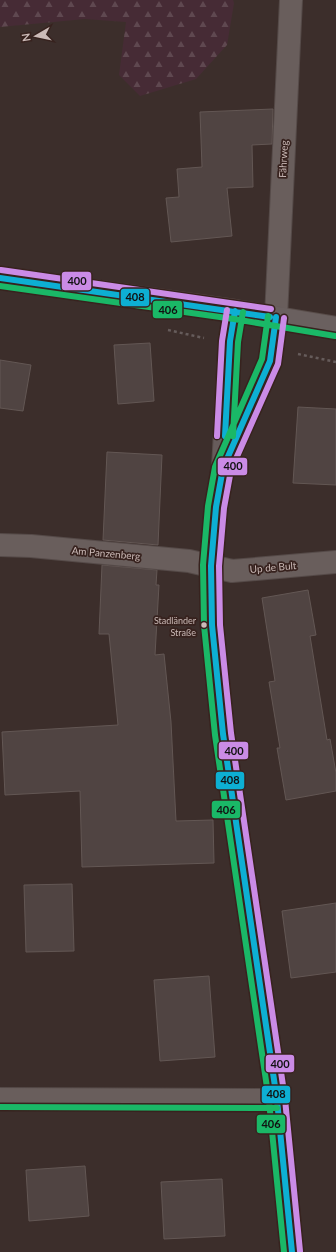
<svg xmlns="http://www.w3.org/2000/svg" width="336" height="1252" viewBox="0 0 336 1252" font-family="Lato,sans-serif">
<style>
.forest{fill:url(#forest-firs)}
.building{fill:#504442;stroke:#635754}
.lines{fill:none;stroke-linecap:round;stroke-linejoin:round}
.minor-casing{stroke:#554a48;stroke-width:24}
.tertiary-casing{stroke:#554a48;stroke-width:24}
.secondary-casing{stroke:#584c49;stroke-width:24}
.primary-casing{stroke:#584c49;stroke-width:24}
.path{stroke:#665c5b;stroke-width:2.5;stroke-dasharray:3 3;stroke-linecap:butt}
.minor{stroke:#695e5c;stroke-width:22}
.tertiary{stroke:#695e5c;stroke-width:22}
.secondary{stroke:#675c5b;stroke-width:22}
.primary{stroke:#6a605f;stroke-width:22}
.bus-1-casing{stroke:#37221e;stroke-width:9}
.bus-2-casing{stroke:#37221e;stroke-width:9}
.bus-3-casing{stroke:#37221e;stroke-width:9}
.bus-1{stroke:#0dafd3;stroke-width:6}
.bus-2{stroke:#1ab867;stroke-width:6}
.bus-3{stroke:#ca8be6;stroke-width:6}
.bus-dot{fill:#cbbab7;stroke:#37221e;stroke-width:1.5}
.labels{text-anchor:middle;stroke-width:3.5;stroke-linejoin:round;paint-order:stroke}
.bus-label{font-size:9px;fill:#cbbab7;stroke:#37221e;text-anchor:end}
.street-label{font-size:10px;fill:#cbbab7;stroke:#37221e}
.line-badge{stroke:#37221e;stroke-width:1.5}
.pale-badge-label{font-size:11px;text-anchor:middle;font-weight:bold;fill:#111}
</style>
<defs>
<pattern id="forest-firs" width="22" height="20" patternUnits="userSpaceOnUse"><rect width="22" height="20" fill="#462b35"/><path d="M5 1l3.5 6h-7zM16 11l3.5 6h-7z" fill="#5f4850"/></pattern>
</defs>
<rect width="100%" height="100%" fill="#3c2e2b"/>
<!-- forest -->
<path class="forest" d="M0,0H233L234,3L227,45L196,79L140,96L119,75L126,22L85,19L0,27Z"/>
<!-- building -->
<path class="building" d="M273,109L272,144L252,145L253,187L227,188L232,236L171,242L166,198L179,197L177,169L202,167L200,112Z
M150,343L154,401L118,404L114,345Z
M0,360L31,365L23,411L0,408Z
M298,407L336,409V485L293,483Z
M107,452L162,455L158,545L103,540Z
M102,565L157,570L156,585H159L155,655L164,654L171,722L176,821L213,820L214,863L82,867L80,791L5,795L2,732L118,725L109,634H99Z
M308,590L316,635L310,636L327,740L330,739L336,773V791L286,800L277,748H280L269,682L275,681L262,598Z
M72,884L74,951L26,952L24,885Z
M336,903V972L291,978L282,911Z
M209,976L215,1057L160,1061L154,980Z
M85,1166L89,1216L29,1221L26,1170Z
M222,1179L225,1236L164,1239L161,1182Z"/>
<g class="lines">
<defs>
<path id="minor" d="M276,317L291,0
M0,545L31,546L189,561L232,571L336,562"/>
<path id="tertiary" d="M0,1099L277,1100"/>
<path id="secondary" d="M235,311L230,341L223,468L216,507L211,566L212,625L223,734L277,1100L292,1252
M229,456L270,361L276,317"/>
<path id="primary" d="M0,278L235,311L336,328"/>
</defs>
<!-- minor casing -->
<use href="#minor" class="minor-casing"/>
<!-- tertiary casing -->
<use href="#tertiary" class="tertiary-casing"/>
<!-- secondary casing -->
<use href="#secondary" class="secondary-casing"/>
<!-- primary casing -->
<use href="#primary" class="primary-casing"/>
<!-- path -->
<path class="path" d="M168,330L204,338
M298,354L336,362"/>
<!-- minor -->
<use href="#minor" class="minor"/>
<!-- tertiary -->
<use href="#tertiary" class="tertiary"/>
<!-- secondary -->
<use href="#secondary" class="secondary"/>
<!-- primary -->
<use href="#primary" class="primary"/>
<defs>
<path id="bus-1" d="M0,278L270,317
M276,317L270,361L223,468L216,507L211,566L212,625L223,734L277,1100L292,1252
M225,436L230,341L235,311"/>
<path id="bus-2" d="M0,286L234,319L335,336
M268,316L262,359L215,467L208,506L203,565L204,625L215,735L269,1101L284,1252
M233,436L238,342L243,312
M0,1107L277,1108"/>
<path id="bus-3" d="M1,270L271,309
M284,318L278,364L231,470L224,508L219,566L220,625L231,733L285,1099L300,1251
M217,436L222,341L227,310"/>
</defs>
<!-- bus-1 casing -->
<use href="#bus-1" class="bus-1-casing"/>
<!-- bus-2 casing -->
<use href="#bus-2" class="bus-2-casing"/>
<!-- bus-3 casing -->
<use href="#bus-3" class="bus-3-casing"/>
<!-- bus-1 -->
<use href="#bus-1" class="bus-1"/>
<!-- bus-2 -->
<use href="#bus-2" class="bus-2"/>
<!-- bus-3 -->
<use href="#bus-3" class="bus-3"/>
</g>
<!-- markers -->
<circle class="bus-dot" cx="204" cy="625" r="3.5"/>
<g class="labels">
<!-- bus labels -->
<g class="bus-label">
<text x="196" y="624">Stadländer<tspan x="196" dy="12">Straße</tspan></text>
</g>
<!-- street labels -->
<g class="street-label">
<text transform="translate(283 159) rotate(-87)" y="4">Fährweg</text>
<text transform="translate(106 553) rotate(5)" y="4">Am Panzenberg</text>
<text transform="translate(273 567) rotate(-5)" y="4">Up de Bult</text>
</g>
</g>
<g class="line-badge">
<rect x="61" y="271" width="31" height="20" rx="4" fill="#ca8be6"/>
<rect x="120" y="288" width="30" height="19" rx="4" fill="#0dafd3"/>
<rect x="152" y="300" width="31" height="19" rx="4" fill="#1ab867"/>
<rect x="217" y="457" width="31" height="19" rx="4" fill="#ca8be6"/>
<rect x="218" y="741" width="31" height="19" rx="4" fill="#ca8be6"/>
<rect x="215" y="771" width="30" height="19" rx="4" fill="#0dafd3"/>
<rect x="211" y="800" width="30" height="19" rx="4" fill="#1ab867"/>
<rect x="265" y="1054" width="30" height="19" rx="4" fill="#ca8be6"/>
<rect x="261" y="1085" width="30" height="19" rx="4" fill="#0dafd3"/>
<rect x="256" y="1114" width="30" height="20" rx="4" fill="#1ab867"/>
</g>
<g class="pale-badge-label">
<text x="77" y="285">400</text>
<text x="135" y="301">408</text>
<text x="168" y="314">406</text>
<text x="233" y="470">400</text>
<text x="234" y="755">400</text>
<text x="230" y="784">408</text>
<text x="226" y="814">406</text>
<text x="280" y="1068">400</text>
<text x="276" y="1098">408</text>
<text x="271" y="1128">406</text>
</g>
<!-- north arrow -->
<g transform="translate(36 36) rotate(261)" stroke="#37221e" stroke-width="3" paint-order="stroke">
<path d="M0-3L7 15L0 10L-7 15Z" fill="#cbbab7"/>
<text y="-6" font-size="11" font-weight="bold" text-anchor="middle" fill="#cbbab7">N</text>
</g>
</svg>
